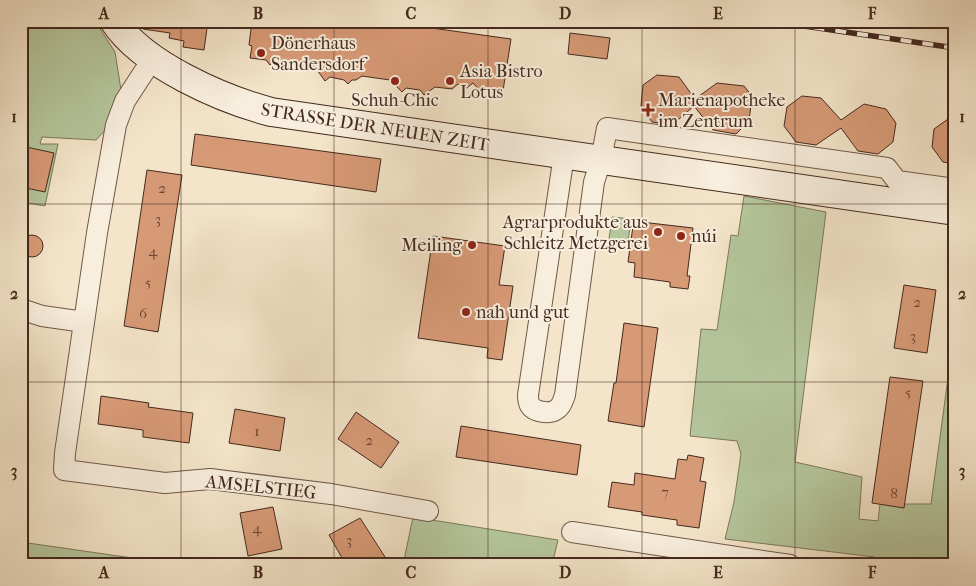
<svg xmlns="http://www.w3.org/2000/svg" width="976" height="586" viewBox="0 0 976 586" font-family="'IM FELL French Canon',serif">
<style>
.green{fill:#b5c69c;stroke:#7c785d}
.building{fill:#d79a76;stroke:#44291e}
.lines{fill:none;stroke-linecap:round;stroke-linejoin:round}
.street-casing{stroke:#705849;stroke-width:22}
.secondary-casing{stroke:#44291e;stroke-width:30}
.street{stroke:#f8eedd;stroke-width:20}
.secondary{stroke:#f8eedd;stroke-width:28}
.rail-casing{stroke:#44291e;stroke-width:5.5}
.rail{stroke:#f8eedd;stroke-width:4;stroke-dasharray:11;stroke-linecap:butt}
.grid{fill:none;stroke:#44291e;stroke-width:1;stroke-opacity:0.55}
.poi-dot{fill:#8f2418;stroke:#f8eedd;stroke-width:2}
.labels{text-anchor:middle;stroke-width:4;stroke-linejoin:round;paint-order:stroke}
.number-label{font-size:15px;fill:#694534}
.poi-label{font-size:18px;fill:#44291e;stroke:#f8eedd;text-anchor:start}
.street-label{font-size:18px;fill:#44291e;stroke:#f8eedd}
.neatline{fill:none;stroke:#44291e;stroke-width:2}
.grid-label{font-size:16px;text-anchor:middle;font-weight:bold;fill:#44291e}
</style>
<rect width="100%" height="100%" fill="#f4e5ca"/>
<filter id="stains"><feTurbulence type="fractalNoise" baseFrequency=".004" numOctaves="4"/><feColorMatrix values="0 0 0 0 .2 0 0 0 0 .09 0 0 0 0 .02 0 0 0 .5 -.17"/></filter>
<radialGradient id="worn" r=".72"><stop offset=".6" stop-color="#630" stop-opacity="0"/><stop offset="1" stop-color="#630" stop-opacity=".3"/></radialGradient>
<!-- green -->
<path class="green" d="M21,21H95L115,52L121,90L108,127L96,140L42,137L40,144H58L45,206L28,203L21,229Z
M744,196L826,212L795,462L862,477L859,519L878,521L880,504H931L955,326V565H874L875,557L725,539L734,502L741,454L737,441L690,436L701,329L717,330L731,235L738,236Z
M612,217L631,219L628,242L609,239Z
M413,517L558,540L552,565H403Z
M21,542L181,565H21Z"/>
<!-- building -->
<path class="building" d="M143,21H208L204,50L183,47L184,41L169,38L170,33L143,29Z
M252,21H381L511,39L503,91L488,89L482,93L473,83L464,90L458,84L452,89L435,87L424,95L420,90L406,88L402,92L390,80L362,76L356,80H352L348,84L344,80L330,77L325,81L317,70L288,66L285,63L275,62L270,65L266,60L250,58L252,46L249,45Z
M570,33L610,38L607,59L568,54Z
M657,75L679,77L695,99L717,83L744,86L752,96L749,121L736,134L713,130L694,106L672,125L652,122L641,106L643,85Z
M802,96L821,98L841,120L864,104L886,109L896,123L893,142L878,154L858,151L841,128L816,145L796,142L784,126L787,107Z
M955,114V164L943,162L932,147L934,129Z
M195,134L381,159L376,192L191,165Z
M26,147L54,153L45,192L21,187V166Z
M147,170L182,175L158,332L124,326Z
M641,222L693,228L687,276H690L688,289L670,287V282L634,277L635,263L628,262L633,226L640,227Z
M21 246a11 11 0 1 1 22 0a11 11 0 1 1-22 0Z
M433,236L505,246L499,285L513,286L502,360L487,358L488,348L418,338Z
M904,285L936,290L927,353L894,348Z
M624,323L658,328L644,427L608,421L614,383H616Z
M890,377L923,381L904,508L872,503Z
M101,396L149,403L148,407L193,413L189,443L143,437V430L98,424Z
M235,409L285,418L280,451L229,443Z
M356,412L399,442L381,468L338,439Z
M461,426L581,445L577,475L456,457Z
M688,455L704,458L700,481L706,482L699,528L677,525V520L642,515V512L608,507L612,482L634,485L635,473L675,479L678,459L687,460Z
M273,507L282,549L248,556L240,513Z
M360,518L385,557L371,565H346L329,535Z"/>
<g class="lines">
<defs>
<path id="street" d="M153,58L125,101L116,125L97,233L65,453L64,470L165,483L210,479L331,494L428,511
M564,155L528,395C528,397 528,400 529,403C532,412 550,415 557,409C562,406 563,400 565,395L594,182L601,160L607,128L887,168L897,181L955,189
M21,309L42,316L84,322
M572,532L790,565"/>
<path id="secondary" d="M114,21C143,65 222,99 271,112L955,211"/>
</defs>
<!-- street casing -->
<use href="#street" class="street-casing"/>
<!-- secondary casing -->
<use href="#secondary" class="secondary-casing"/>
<!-- street -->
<use href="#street" class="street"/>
<!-- secondary -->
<use href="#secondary" class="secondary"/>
<defs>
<path id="rail" d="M770,21L955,48"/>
</defs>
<!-- rail casing -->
<use href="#rail" class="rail-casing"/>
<!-- rail -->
<use href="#rail" class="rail"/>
</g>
<!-- grid -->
<path class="grid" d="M181,21V565M334,21V565M488,21V565M642,21V565M795,21V565M21,204H955M21,382H955"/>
<!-- markers -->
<g class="poi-dot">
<circle cx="261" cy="53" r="5"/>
<circle cx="395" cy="81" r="5"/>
<circle cx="450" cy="81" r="5"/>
<path d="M645.5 102.5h5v5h5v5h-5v5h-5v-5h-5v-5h5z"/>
<circle cx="658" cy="232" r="5"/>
<circle cx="681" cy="236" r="5"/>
<circle cx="472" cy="245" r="5"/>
<circle cx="466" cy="312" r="5"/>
</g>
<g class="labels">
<!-- number labels -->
<g class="number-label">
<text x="162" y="193">2</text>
<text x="158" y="224">3</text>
<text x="153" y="256">4</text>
<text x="148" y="287">5</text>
<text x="917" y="307">2</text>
<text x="143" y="318">6</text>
<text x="913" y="341">3</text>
<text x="908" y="397">5</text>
<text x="257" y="436">1</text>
<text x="369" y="445">2</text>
<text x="665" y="497">7</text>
<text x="894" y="498">8</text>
<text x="257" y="533">4</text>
<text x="349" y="545">3</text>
</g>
<!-- poi labels -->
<g class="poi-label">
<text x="271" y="49">Dönerhaus<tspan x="271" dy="21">Sandersdorf</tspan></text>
<text x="460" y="77">Asia Bistro<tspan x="460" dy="21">Lotus</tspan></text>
<text x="395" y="106" text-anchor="middle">Schuh-Chic</text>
<text x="658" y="106">Marienapotheke<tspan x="658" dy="21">im Zentrum</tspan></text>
<text x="648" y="228" text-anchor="end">Agrarprodukte aus<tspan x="648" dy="21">Schleitz Metzgerei</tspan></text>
<text x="691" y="242">núi</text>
<text x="462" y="251" text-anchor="end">Meiling</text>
<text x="476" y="318">nah und gut</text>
</g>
<!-- street labels -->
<g class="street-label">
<text transform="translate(375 127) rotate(9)" y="6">STRASSE DER NEUEN ZEIT</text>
<text transform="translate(261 487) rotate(6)" y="6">AMSELSTIEG</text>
</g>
</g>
<!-- margin -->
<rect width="976" height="586" fill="none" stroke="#f4e5ca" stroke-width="55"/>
<rect x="28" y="28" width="920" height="530" class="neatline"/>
<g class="grid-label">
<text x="104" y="19">A</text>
<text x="258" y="19">B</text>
<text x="411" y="19">C</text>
<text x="565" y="19">D</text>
<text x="718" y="19">E</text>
<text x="872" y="19">F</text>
<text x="14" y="122">1</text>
<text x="962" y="122">1</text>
<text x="14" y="299">2</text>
<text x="962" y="299">2</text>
<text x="14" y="476">3</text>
<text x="962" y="476">3</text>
<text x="104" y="578">A</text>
<text x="258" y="578">B</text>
<text x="411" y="578">C</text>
<text x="565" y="578">D</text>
<text x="718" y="578">E</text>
<text x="872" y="578">F</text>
</g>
<rect width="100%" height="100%" filter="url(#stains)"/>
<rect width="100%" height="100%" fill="url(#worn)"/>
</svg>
